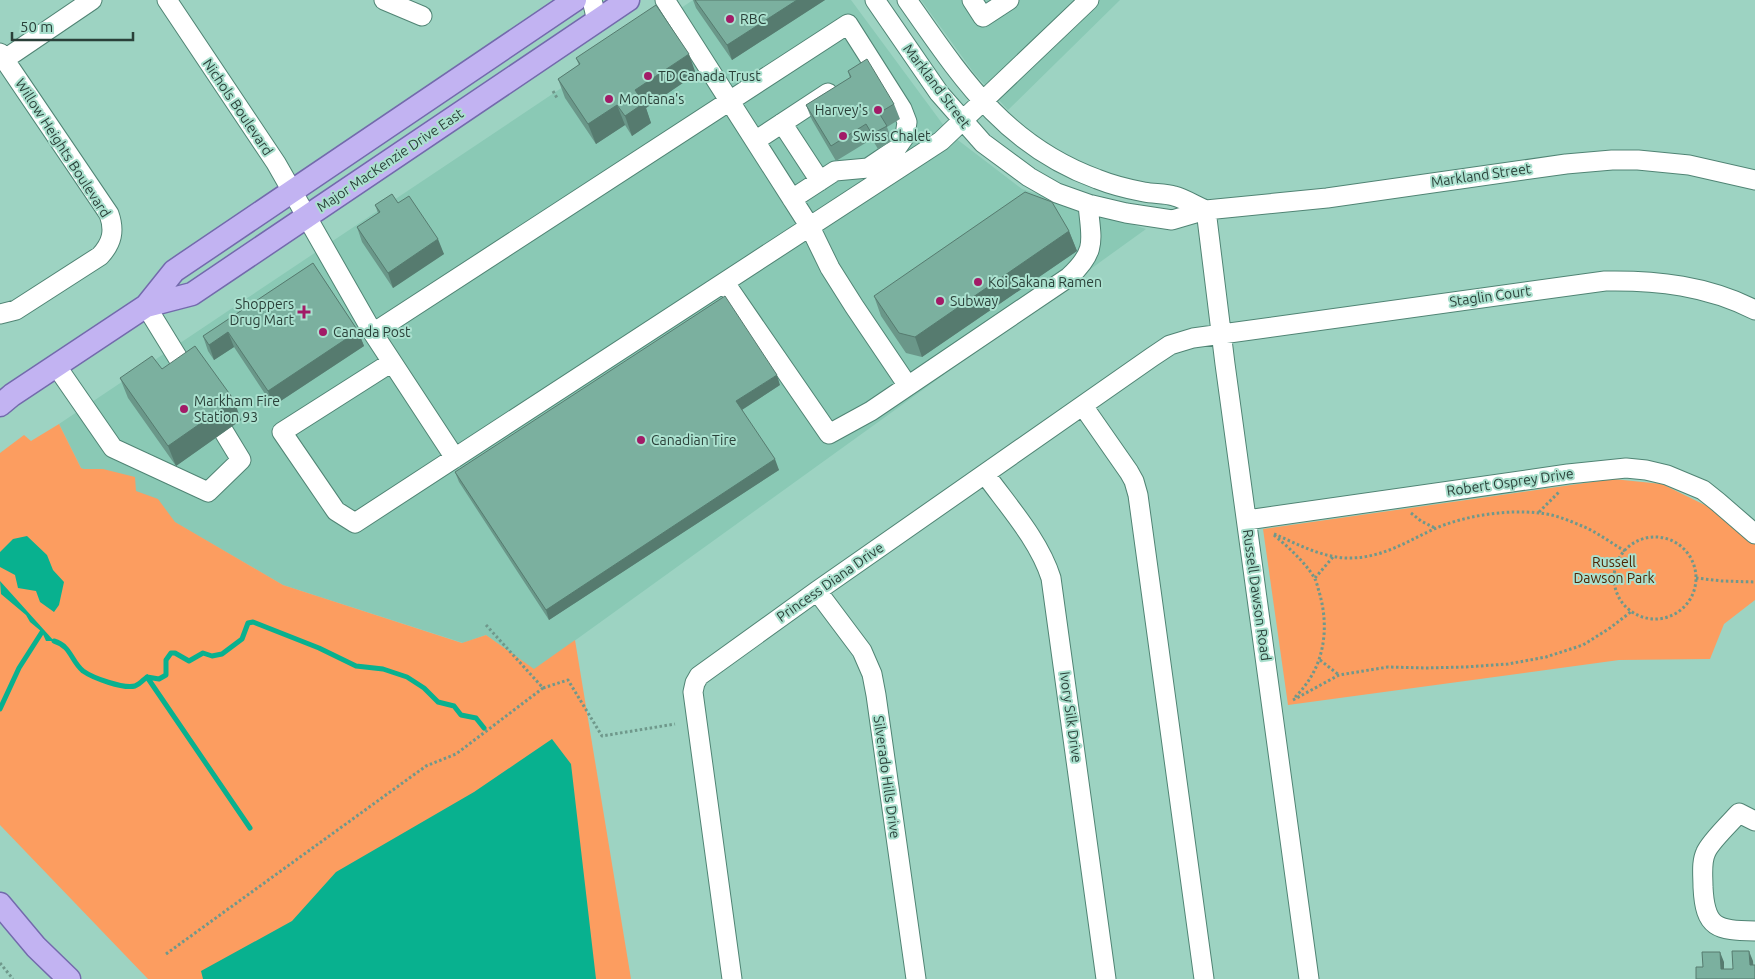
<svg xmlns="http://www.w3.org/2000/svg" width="1755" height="979" viewBox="0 0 1755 979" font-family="Ubuntu,sans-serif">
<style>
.built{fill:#8ac9b5}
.green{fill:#fc9d60}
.water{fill:#08b18f}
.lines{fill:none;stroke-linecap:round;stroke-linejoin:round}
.stream{stroke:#08b18f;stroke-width:5}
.minor-casing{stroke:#508474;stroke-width:21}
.major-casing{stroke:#736aac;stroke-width:25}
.path{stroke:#6f988b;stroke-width:3;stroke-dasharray:2.5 2.5;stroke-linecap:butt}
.minor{stroke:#fff;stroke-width:19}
.major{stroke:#c2b3f2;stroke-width:22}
.wall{fill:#6a9789}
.shaded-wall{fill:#567b6f}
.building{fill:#7bb09f;stroke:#567b6f}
.poi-dot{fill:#a21b67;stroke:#aae0ce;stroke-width:2}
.labels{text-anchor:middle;stroke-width:4;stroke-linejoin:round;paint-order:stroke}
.poi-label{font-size:14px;fill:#2a4039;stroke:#aae0ce;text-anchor:start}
.street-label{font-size:14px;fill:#2a4039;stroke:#aae0ce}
.park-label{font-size:14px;fill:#4f2403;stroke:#aae0ce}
</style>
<rect width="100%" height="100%" fill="#9dd3c2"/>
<!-- built -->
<path class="built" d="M693,0H851L950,134L1022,189L1146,229L534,670L486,635L463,643L283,585L81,468L59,424Z
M921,0H1120L1008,110L974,73Z"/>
<!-- green -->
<path class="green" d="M59,424L81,468L84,469H103L135,477L136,491L158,499L175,522L283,585L462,643L486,635L534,669L575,640L631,979H148L0,825V453L24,435L31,441Z
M1613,479L1662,484L1713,509L1755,543V600L1724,624L1710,659L1619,660L1288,705L1263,529Z"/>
<!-- water -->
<path class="water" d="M27,536L47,555L53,570L64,582L59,605L54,612L40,602L36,591L18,588L15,575L0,567V552L13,539Z
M0,581L54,641H46L42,632L30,622L26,615L1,594Z
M552,739L571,764L596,979H203L201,971L292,921L336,872L474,792Z"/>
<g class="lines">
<!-- stream -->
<path class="stream" d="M54,641C71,646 71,661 83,671C93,678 123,689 135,686C140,684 143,680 147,677
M147,677L159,679L166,675V660L171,653H175L189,661L203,653L212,656L222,654L242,639L248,623L253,622L319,648L356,666L383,669L407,677L424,688L438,702L454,706L461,715L476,718L484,728
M147,677L250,828
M0,709L19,668L42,632"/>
<defs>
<path id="minor" d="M167,0L276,163L373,333L455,458
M384,0L422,16
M592,0L597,21
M665,0L810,227L830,268L854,306L908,386
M875,0L939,93L983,143L1029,177L1057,193L1088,204L1126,213L1172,220L1206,210L1327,198L1566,164L1612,160H1638L1689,165L1755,180
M907,0C961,77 1004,145 1097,179C1112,185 1128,189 1144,192C1154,194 1165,193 1174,196C1185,199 1196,206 1206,210
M972,0L983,17L1009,0
M0,53L109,214C115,231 112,243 100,256L16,310L0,314
M5,59L92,0
M782,123L820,181
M755,141L828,93
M1206,210L1225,364L1309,979
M725,283L829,434L871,411L1069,277C1098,250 1091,240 1088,204
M146,306L189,376
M373,333L848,24L902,109L907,122L905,136L896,149L868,168L835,171L792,199
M392,362L282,432L336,511L355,523L941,141L1089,0
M57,367L113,448L208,492L241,460L224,432
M1083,406L1129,472L1134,481L1138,495L1204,979
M985,474C1008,506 1039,540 1051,578L1106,979
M1247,520L1568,474L1626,468L1646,470L1667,475L1703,490L1718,502L1755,534
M817,591L862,651L872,674L876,695L916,979
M1755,821L1739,813C1731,822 1710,842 1706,852C1701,862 1703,875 1703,887C1705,929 1717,930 1755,931
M732,979L693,692L695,683L699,676L817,591L1152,357L1170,345L1193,338L1605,281C1657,280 1708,286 1755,310"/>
<path id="major" d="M146,306L192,294L628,0
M0,405L12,395L146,306L174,271L575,0
M0,904L36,947L69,979"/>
</defs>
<!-- minor casing -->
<use href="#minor" class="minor-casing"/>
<!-- major casing -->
<use href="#major" class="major-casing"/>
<!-- path -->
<path class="path" d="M553,91L557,98
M1539,512L1559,492
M1411,513L1421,521L1435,528
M1274,534C1298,544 1322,558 1349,558C1382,558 1406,542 1434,529C1463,516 1507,509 1539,513C1553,514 1568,520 1582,526C1597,532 1611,543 1625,551
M1274,535C1289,548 1303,560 1314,577C1317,582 1318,589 1320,595C1330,632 1323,670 1295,697
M1614 578a41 41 0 1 1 82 0a41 41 0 1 1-82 0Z
M1315,578L1333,557
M1696,578L1722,581L1755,582
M486,625L543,688L568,680L602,736L675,724
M1320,660L1339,675
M1293,700L1339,675L1388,667L1426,668L1465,667L1508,664L1546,657L1583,645L1610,628L1632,611
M166,954L426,766L456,754L543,688
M0,963L13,979"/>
<!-- minor -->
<use href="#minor" class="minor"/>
<!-- major -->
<use href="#major" class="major"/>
</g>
<!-- wall -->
<path class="wall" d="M693,0H825L732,60L696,8Z
M576,58L696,74L646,108L651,123L632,136L625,125L596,144L565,98L558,79L579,65Z
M848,71L894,104L900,119L887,127L892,141L878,149L872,139L836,161L812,120L806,105L850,78Z
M398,203L444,254L393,288L362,242L357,227L378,213L375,205Z
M1069,231L1077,251L922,357L906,353L881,316L874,296Z
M313,263L358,331L364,346L273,406L234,347L214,360L208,351L203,336Z
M120,378L241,420L176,466L128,398Z
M780,385L742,410L779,470L549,620L459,482L455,472Z"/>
<!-- shaded-wall -->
<path class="shaded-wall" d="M797,0H825L732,60L727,45Z
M689,54L696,74L646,108L651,123L632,136L625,116L635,90Z
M617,105L625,125L596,144L588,124Z
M1069,231L1077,251L922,357L915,337Z
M438,239L444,254L393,288L388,273Z
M358,331L364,346L273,406L268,391Z
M228,332L234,347L214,360L209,345Z
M777,375L780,385L740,411L736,401Z
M234,400L241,420L176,466L168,446Z
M775,459L779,470L549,620L546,610Z
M1749,951L1753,961L1754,975L1750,965Z
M1720,952L1724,962V979L1721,969Z"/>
<!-- building -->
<path class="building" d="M695,0H797L727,45Z
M656,5L689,54L635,90L644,103L625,116L617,105L588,124L558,79L580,64L576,58Z
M867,59L894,104L879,113L887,126L872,134L866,124L831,146L806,105L851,77L848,71Z
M1025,192L1052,202L1069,231L915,337L899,333L874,296Z
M392,194L398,203L409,196L438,239L388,273L357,227L380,212L375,205Z
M313,263L358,331L268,391L228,332L209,345L203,336Z
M725,296L777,375L736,401L775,459L546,610L455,472Z
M195,346L234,400L168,446L120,378L152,356L162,369Z
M1732,951H1749L1750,965H1755V979H1696V967H1703L1702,952H1720L1721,969H1733Z"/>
<!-- markers -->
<g class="poi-dot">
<circle cx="730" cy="19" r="5"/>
<circle cx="648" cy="76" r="5"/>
<circle cx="609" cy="99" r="5"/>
<circle cx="878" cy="110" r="5"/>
<circle cx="843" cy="136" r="5"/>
<circle cx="978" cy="282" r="5"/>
<circle cx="940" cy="301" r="5"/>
<path d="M301.5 304.5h5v5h5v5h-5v5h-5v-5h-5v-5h5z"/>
<circle cx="323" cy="332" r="5"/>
<circle cx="184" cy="409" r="5"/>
<circle cx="641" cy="440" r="5"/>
</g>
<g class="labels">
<!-- poi labels -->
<g class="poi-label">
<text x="740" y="24">RBC</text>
<text x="658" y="81">TD Canada Trust</text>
<text x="619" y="104">Montana's</text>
<text x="868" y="115" text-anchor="end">Harvey's</text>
<text x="853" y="141">Swiss Chalet</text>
<text x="988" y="287">Koi Sakana Ramen</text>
<text x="950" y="306">Subway</text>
<text x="294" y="309" text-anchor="end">Shoppers<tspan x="294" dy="16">Drug Mart</tspan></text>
<text x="333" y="337">Canada Post</text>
<text x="194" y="406">Markham Fire<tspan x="194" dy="16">Station 93</tspan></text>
<text x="651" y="445">Canadian Tire</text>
</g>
<!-- street labels -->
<g class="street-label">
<text transform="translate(937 86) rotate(53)" y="5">Markland Street</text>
<text transform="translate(238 107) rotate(56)" y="5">Nichols Boulevard</text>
<text transform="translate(63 148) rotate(57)" y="5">Willow Heights Boulevard</text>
<text transform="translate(390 160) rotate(-34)" y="5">Major MacKenzie Drive East</text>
<text transform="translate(1481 175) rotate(-8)" y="5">Markland Street</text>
<text transform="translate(1490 296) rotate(-8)" y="5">Staglin Court</text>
<text transform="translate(1510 482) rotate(-8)" y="5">Robert Osprey Drive</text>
<text transform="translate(830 582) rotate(-35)" y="5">Princess Diana Drive</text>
<text transform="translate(1257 595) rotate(82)" y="5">Russell Dawson Road</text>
<text transform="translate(1071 717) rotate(82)" y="5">Ivory Silk Drive</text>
<text transform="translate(887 777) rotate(82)" y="5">Silverado Hills Drive</text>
</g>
<!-- park labels -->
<g class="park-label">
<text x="1614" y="567">Russell<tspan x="1614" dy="16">Dawson Park</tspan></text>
</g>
</g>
<!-- scale -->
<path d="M12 32v8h121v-8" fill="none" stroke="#2a4039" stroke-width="2.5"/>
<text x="20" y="32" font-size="15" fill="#2a4039" stroke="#aae0ce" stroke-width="4" paint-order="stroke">50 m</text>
</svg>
